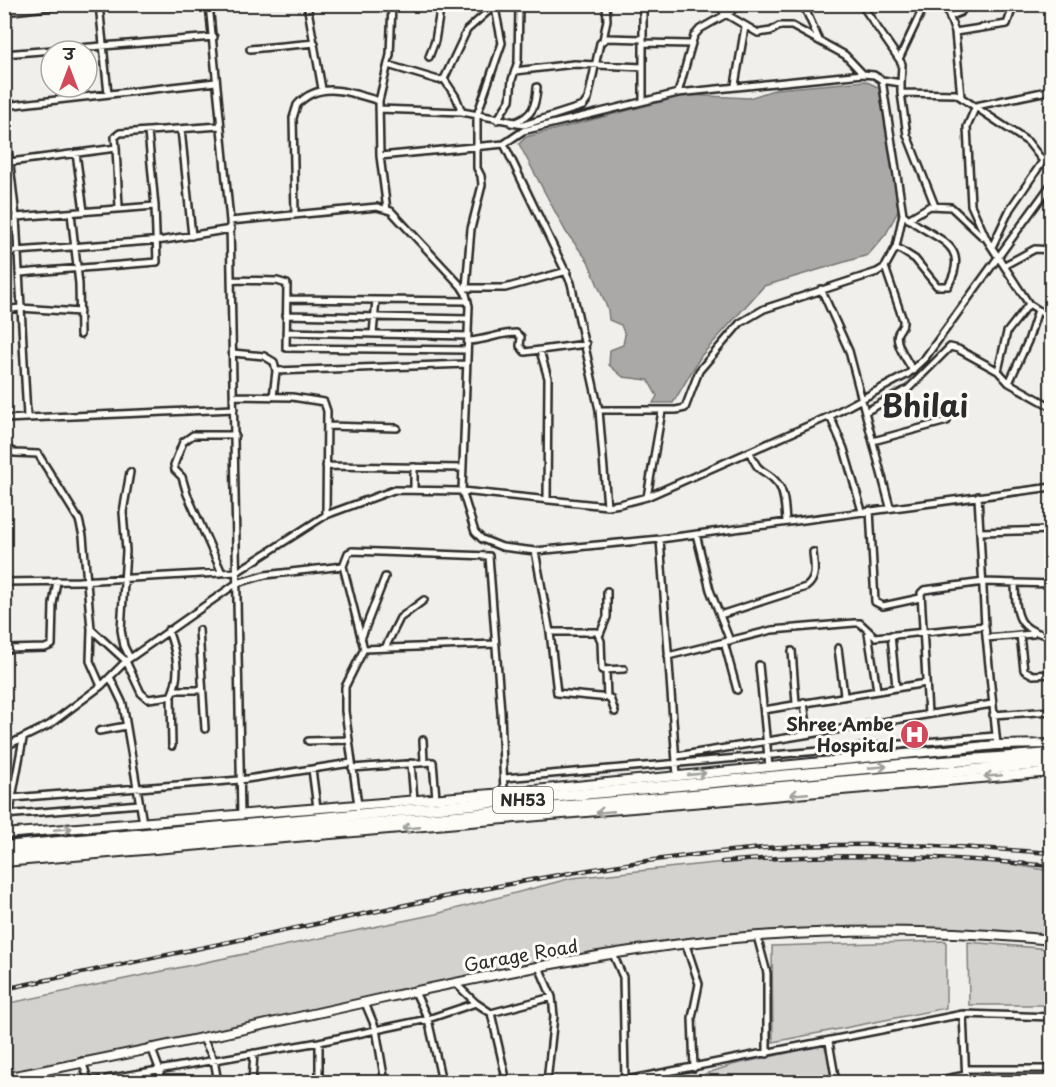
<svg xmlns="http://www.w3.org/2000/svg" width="1056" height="1087" viewBox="0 0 1056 1087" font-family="'Playpen Sans','Playpen Sans Deva',sans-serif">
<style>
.green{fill:#d3d2cf;stroke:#7f7e7d;stroke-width:1.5}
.water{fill:#aaa9a7;stroke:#777775;stroke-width:1.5}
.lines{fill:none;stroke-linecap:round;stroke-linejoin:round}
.street-casing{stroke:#2b2b2b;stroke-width:10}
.secondary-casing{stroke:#2b2b2b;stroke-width:12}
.highway-casing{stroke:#2b2b2b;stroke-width:15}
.street{stroke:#fdfcf7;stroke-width:5}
.secondary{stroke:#fdfcf7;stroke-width:8}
.highway{stroke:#fdfcf7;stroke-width:10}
.rail-casing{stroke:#2b2b2b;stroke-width:4.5}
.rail{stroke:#fdfcf7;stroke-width:2;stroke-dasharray:7;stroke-linecap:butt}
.oneway{stroke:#9e9e9b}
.labels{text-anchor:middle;stroke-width:6;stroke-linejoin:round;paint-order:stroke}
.shield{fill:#fdfcf7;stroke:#6a6a68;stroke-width:1.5}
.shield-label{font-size:16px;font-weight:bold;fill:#2b2b2b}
.poi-label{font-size:18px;font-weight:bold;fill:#2b2b2b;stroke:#fdfcf7;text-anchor:end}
.street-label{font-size:18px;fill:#2b2b2b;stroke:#fdfcf7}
.town-label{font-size:30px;font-weight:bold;fill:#2b2b2b;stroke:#fdfcf7}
</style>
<rect width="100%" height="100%" fill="#f0efeb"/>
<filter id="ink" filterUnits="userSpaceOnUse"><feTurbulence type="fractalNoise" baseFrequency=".0167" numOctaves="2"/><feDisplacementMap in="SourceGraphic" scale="12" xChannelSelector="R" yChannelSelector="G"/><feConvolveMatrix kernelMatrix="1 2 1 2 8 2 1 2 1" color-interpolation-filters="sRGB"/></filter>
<g filter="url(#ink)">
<!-- green -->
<path class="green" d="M917,857L986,860L1051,871V941L951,934L815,933L613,954L5,1078V1004L436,914L572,878L762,858Z
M946,941V1008L773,1042L772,946Z
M968,942L1051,949V1005H969Z
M824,1045L838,1082H707L705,1074L732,1065Z"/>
<!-- water -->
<path class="water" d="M865,81L880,88L899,209L886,234L868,255L764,286L701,356L673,403H653L657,396L648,380L623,377L609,365L610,350L623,345L625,335L621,325L609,320L608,310L588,261L566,232L519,144L526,137L687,95L749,98L777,89Z"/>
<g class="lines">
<defs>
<path id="street" d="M99,4L108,94
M209,4L230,221L241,816
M307,4L322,89
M803,4L819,40
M861,4L899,59L902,64L901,83
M945,4L955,32L961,97
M493,6L538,4
M4,12L74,4
M951,16L961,12L966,4
M955,32L1007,24L1014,4
M603,40L607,20L606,4
M643,43L690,44
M250,49L315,43
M4,54L214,37
M429,57L435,41L441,4
M899,59L925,4
M388,65L438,80L444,79L467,30L493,7
M515,71L574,64L643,67
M444,79L456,97L462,112
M882,80L901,83V93L956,94L1028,142L1043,161L1052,164
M735,85L745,27
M1052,90L976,106L967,127L971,205L987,240L1029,304L1052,319
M678,93L694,36L700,29L732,11L734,4
M901,93L907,135L935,206
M643,100V4
M4,106L216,82
M379,109L462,112L515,122C533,116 536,105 537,87
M4,113L16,217L27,416
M497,120L510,100L512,80L518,61L519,7
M511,123L524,125L583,106L588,99L600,43L607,38L643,39
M181,129L192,236
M116,148L115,137L120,133L220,126
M76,153L84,211
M380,156L504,144
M10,162L116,148L119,207
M4,210L15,209
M387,210L380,156L379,101L390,55L392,4
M71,213L79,284L80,335
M295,214L293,118L297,105C319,80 351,92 379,101
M16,217L155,206
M908,219L930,206L951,207L983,237
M230,221L377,207L391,211L461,286L466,294L469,306L462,491L475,532L482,539L502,547L535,551L660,539L1052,487
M896,247L915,259L937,286H948C974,240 928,239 903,214
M992,247L1010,209L1043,161
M4,252L164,240L231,229
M1005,265L1035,249L1052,250
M885,267L903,320C904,327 901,327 898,333C894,344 908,361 913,371
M20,273L157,262L155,206L148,132
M232,280L277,281L287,284L286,348L467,350
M464,288H505L567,271
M466,288L471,229L482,185L481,176L477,168V115L502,43L495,8
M821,289L849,351L890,507
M287,299L468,301
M1029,304L1007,332L998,371L1009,383L1052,407
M4,310L20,308L80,312
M1043,313L1052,305
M286,315L468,319
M286,332L468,336
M373,334L376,300
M468,341C487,340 499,333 516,333L521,337L520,346L525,352L586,344
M540,351L548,378L547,500
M233,353L264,356L274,362L276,371L467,364
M1009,383L1028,341L1038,310
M234,396L292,397L324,402L327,411L326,515
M273,397L276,371
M599,410H676L685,408L699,371L740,323L764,309L877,272L885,267L896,247L903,214L882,80L874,75L863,74L845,55L792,26H779L771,31L758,33L724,13L719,4
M865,412L908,389L950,347L958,349L998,371
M830,416L844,449L862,511
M4,419L234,409
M327,426L397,428
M873,441L947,421
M4,447L15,453L38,454L79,520L83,536L91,629L126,661L141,693L148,699L171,696C182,673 176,652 168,630
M750,452C760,478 765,467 778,484C785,493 785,510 786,522
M326,466L463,468
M130,472L123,512L126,551L121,630L124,646L130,658
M414,490V467
M978,496L985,626L997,745
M647,497L662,411
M607,506L599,410L571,283L504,144L523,131L678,93L863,74
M870,510L875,602L883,606L920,598
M980,532L1052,530
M696,534L710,590L730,641
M660,539L677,776
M535,551L550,632L557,693L610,698L615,712
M343,566L364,649L345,687V711L358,805
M222,573L187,494L182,477L175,470L174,465L183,442L193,435H235
M4,582L79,581L237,572L326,515L394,490L462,491L607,506L620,504L647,497L830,416L908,374L925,358L1052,183
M1015,584C1016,616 1017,631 1052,636
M720,615L806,587C818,578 814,566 813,552
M91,630L90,661L101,686
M199,630L205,729
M4,631H5
M550,632H597L601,641L602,670L624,669
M868,633L877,690
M600,634L607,617V591
M891,635L896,687
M1020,635L1024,670L1033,675L1052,674
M986,638L1033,634
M361,639L385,577
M724,642L737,690
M385,648L400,618L424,600
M838,648L844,695
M6,649L45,648L52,645L53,604L57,581
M364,649L495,644
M792,651L796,703
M668,656L772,630L854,623H860L875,637L985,626
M759,665L769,767
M606,672L607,698
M110,677L123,704L143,823
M174,690H201
M171,696L172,746
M804,702L808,734
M764,710L926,683
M928,714L921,593L924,590L984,582L1052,584
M993,715L1052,711
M99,731L126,726
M23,739L12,798L240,780L351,763
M423,740L424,762
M308,741L349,740
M4,747L49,725L101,686L126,661L237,583L265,575L343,566L348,553L352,551L489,556L501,712L504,793
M677,756L992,704
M411,763L414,800
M352,768L433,762L436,798
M312,769L317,808
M504,778L995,736
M4,815L140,804
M10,815L12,798
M757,936L767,973V1054
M686,945L699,984L692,1018L694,1068
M613,954L623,977L625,1080
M539,967L552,997L554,1016L547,1082
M455,983L476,1003L491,1013L507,1082
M415,992L428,1019L442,1082
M365,1003L376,1029L385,1082
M491,1013L552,997
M963,1014L966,1082
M202,1037L214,1060L218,1082
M319,1042V1082
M829,1042L836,1082
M151,1047L160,1071L161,1082
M82,1061L89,1082
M966,1069H1052
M89,1082L319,1042L428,1019L476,1003
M252,1082L254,1053
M616,1082L963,1014L1052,1017
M930,1082L966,1075"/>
<path id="secondary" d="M4,834L504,793L997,745L1052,744
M4,862L1052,772
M4,1078C130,1054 255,1027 380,999C505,972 631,946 759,936C855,929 955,930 1052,940"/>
<path id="highway" d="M4,847L900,765L1052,754
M4,856L1052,763"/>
</defs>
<!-- street casing -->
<use href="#street" class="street-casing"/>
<!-- secondary casing -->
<use href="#secondary" class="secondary-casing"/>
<!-- highway casing -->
<use href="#highway" class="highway-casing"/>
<!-- street -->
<use href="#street" class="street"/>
<!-- secondary -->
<use href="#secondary" class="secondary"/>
<!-- highway -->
<use href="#highway" class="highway"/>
<defs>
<path id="rail" d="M722,862C831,852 942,856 1052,866
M4,989C123,964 241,939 359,915C493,886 627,859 764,848C860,841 956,846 1052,853"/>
</defs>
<!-- rail casing -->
<use href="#rail" class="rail-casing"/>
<!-- rail -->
<use href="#rail" class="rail"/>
</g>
<!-- one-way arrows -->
<defs><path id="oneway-shaft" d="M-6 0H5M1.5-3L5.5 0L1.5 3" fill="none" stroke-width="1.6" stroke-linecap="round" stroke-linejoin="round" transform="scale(1.5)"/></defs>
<g class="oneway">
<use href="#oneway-shaft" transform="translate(878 767) rotate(-5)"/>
<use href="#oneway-shaft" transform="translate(697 774) rotate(-6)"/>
<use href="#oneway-shaft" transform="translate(993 776) rotate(176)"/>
<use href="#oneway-shaft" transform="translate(799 794) rotate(175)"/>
<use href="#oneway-shaft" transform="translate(605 812) rotate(175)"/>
<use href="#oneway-shaft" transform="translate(411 828) rotate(175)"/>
<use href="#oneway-shaft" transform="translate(63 829) rotate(-5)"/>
</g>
</g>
<!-- icons -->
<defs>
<symbol id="hospital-disc" viewBox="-11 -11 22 22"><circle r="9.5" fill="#d1495b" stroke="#fdfcf7"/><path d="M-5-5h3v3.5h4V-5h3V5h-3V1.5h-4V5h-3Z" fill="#fff"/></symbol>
</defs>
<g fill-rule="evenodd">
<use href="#hospital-disc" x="898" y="718" width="33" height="33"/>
</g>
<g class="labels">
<!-- shield labels -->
<rect class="shield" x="493" y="787" width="60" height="26" rx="4.5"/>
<g class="shield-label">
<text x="523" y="806">NH53</text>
</g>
<!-- poi labels -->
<g class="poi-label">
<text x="894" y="731">Shree Ambe<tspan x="894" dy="21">Hospital</tspan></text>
</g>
<!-- street labels -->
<g class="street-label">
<text transform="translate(521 956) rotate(-10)" y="6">Garage Road</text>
</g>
<!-- town labels -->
<g class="town-label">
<text x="925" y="417">Bhilai</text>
</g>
</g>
<!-- margin -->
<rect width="1056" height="1087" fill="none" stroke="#fdfcf7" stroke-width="24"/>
<rect x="12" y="12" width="1032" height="1063" fill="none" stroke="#2b2b2b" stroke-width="2" filter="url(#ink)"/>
<!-- north arrow -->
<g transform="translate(69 69)"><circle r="28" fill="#fdfcf7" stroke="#a9a8a5" stroke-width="1.5"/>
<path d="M0-4.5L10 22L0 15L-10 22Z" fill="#d1495b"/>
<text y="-9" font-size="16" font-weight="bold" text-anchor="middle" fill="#2b2b2b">उ</text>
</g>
</svg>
